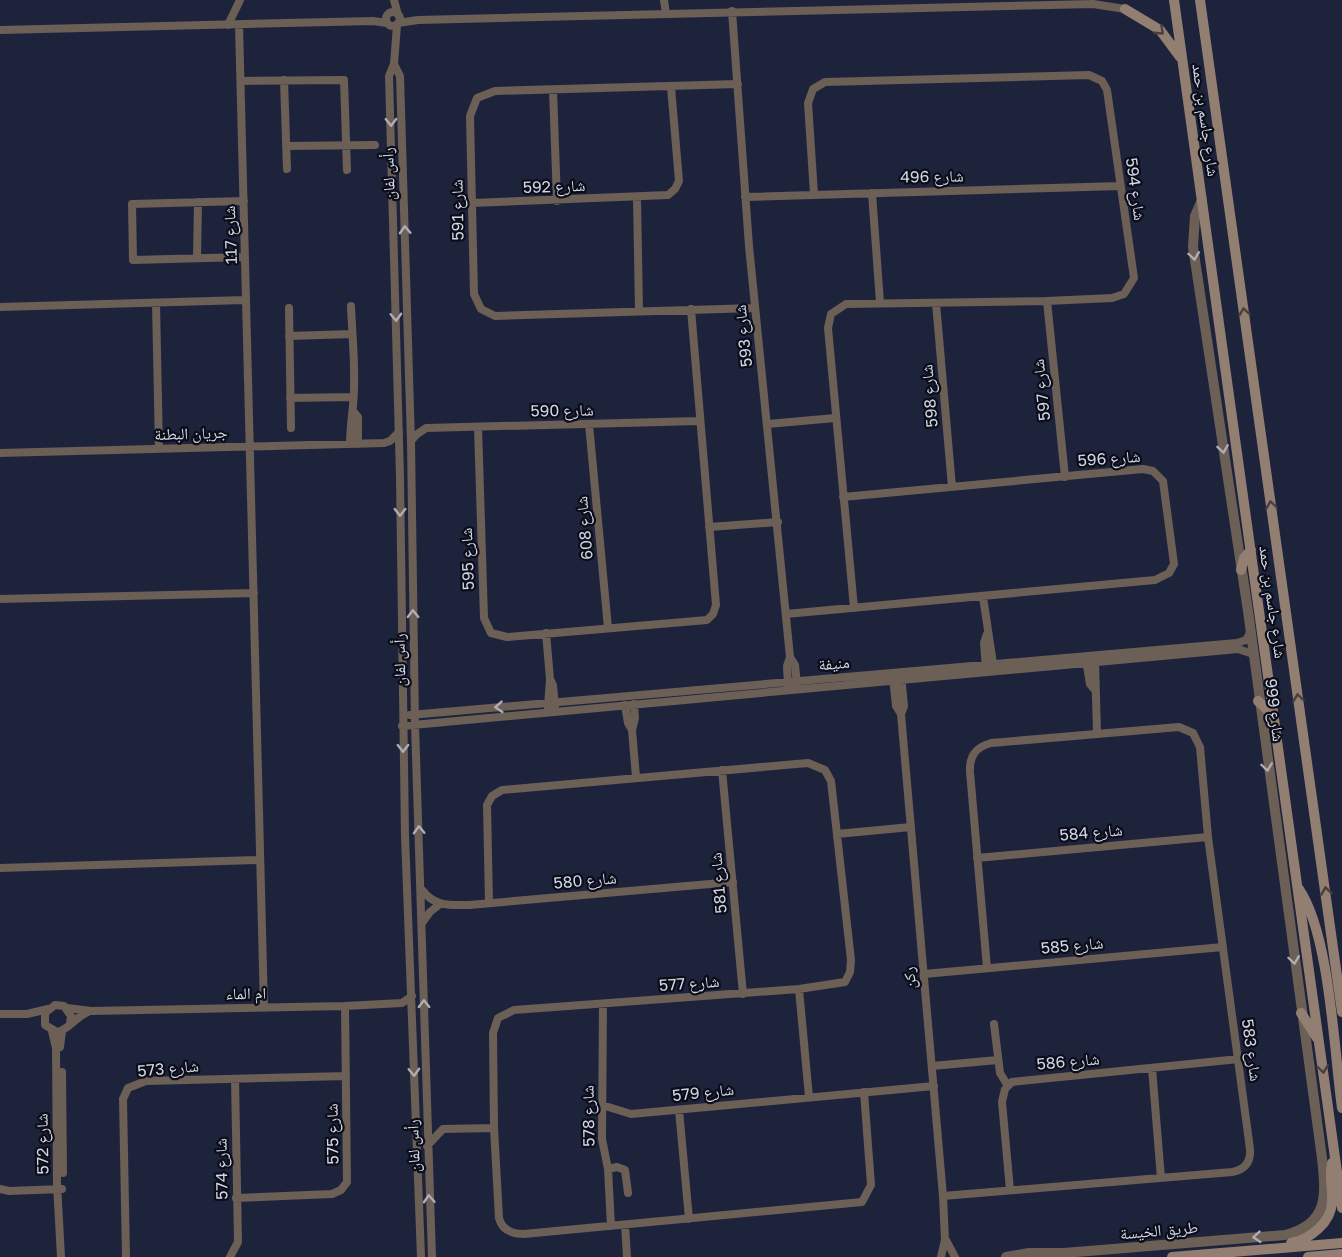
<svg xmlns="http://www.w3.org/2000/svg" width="1342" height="1257" viewBox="0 0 1342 1257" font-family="'Golos Text','Noto Naskh Arabic',sans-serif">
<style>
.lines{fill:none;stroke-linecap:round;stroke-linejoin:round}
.minor{stroke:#6b5f56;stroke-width:8}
.tertiary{stroke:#6b5f56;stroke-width:10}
.secondary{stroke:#937f71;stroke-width:10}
.oneway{stroke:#484040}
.oneway2{stroke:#aeadb4}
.labels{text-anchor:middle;stroke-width:4.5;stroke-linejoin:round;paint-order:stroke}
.street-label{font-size:16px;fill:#d2d7e7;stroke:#0b0d18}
</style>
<rect width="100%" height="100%" fill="#1e233c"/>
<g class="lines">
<!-- minor -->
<path class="minor" d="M394,0L398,15
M664,0L666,14
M732,11L749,246L790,657L795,665L797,685
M386 19a7 7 0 1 1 14 0a7 7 0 1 1-14 0Z
M398,23L418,20L1093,4L1125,9
M228,25L240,0
M239,25L264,1008
M397,25L394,64L389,76L400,477L405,836L421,1257
M0,30L373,21L387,23
M394,64L400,76L411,442L415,725L432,1257
M284,80L287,169
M241,81L344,80L347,170
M738,84L495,91L477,98L470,116L474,294L481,309L495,316L755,308
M553,90L557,201
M286,146L375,145
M872,193L880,302
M814,194L808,103L813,89L825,82L1089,75L1102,81L1107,90L1134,278L1124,294L1112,298L1047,301L846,304L831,314L828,328L854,608
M745,197L1120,186
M637,198L639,310
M244,201L132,204L133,260L245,257
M472,203L668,195L675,189L679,181L671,87
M197,258L198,202
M1047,301L1065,477
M156,303L159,449
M936,303L952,487
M0,307L246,300
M289,308L291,428
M289,336L352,334
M290,398L353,397
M353,411L358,417V444
M589,424L608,628
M768,424L835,418
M478,427L484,618L491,633L507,637L707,620L713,614L716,605L691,309
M411,441L416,435L426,428L699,421
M350,444C350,424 354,407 354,387C355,360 352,333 351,306
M0,453L384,443L390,441L399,432
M709,527L778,522
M983,597L994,670
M0,599L254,593
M786,614L1155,580L1169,573L1174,564L1163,481L1153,471L1143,469L843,497
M546,633L550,679L548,707
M1086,660L1090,684L1094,689
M1095,660L1097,733
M986,669L984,643L987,634
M893,677L896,706L901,714L943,1196L945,1240L941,1257
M550,679L553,685L555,707
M788,686L787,666L790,657
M625,705L628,723L632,730L636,777
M901,714L904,706L901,676
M410,715L1237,643L1246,640L1250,633
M402,726L1238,649L1253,654
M632,730L635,718L634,704
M722,770L743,994
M837,834L911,827
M977,858L1208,837
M0,868L260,860
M422,890C435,907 450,905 469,905L733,882
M489,903L487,805L492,796L502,790L808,763L825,770L831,781L851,960L850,972L845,982L799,989L514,1010L498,1018L493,1033L494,1128L499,1218C502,1230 512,1234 524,1234L862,1202L871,1185L864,1092
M422,923L430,912L440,904
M924,974L1223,947
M799,989L809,1097
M603,1004L602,1139L608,1169L611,1226
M67,1008L91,1011L345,1006L402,1003L412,996
M0,1014H27L48,1009
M70,1024L71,1016L64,1006L55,1005L45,1013V1025L57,1032C69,1030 75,1017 88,1012
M994,1024L1000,1073L1008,1086
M52,1031L56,1048L57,1184L61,1257
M60,1047L62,1031
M932,1066L998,1060
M1152,1068L1161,1178
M62,1072L63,1173
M602,1105L631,1114L934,1086
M679,1110L689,1219
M427,1146L443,1129L494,1128
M608,1169L617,1167L625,1170L628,1193
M0,1189L9,1191L62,1189
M1010,1190L1002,1102L1005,1089L1012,1082L1239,1059
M943,1196L1232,1172C1245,1170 1251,1162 1250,1149L1208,837L1200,747L1193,733L1179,727L991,743C976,747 969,756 970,772L987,968
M236,1198L332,1194L341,1190L347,1182L345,1006
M625,1225L627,1257
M946,1240L955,1257
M126,1257L123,1099L128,1088L146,1081L346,1076
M230,1257L238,1242L235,1079"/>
<!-- tertiary -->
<path class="tertiary" d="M1006,1257L1029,1253H1064L1285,1235C1329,1224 1326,1195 1322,1158L1248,611L1193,247L1195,216L1202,200"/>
<!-- secondary -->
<path class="secondary" d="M1174,0L1342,1208
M1200,0L1342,1012
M1125,9L1160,30L1180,57
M1241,570L1244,558L1251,550
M1258,701L1274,716
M1299,889C1330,935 1334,1051 1342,1108
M1301,1013L1317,1038
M1291,1243C1310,1239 1331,1223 1332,1202C1333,1188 1329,1177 1332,1163
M1172,1257L1342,1243
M1308,1257L1342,1254"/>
</g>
<!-- one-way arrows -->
<defs><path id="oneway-chevron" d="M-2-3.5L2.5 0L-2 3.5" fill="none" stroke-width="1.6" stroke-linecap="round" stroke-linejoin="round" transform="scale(1.5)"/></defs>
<g class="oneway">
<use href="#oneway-chevron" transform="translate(1160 31) rotate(43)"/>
<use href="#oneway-chevron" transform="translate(1244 312) rotate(-98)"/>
<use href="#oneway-chevron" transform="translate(1271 505) rotate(-98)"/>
<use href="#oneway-chevron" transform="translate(1298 698) rotate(-98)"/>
<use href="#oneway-chevron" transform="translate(1326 891) rotate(-98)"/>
<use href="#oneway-chevron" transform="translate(1323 1069) rotate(82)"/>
</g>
<g class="oneway2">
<use href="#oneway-chevron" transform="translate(391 122) rotate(89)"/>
<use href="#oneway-chevron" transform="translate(405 230) rotate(-92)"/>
<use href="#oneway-chevron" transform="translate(1194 256) rotate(82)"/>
<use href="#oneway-chevron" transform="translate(396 317) rotate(88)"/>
<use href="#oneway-chevron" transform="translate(1223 449) rotate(81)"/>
<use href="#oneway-chevron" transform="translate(400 512) rotate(90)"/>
<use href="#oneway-chevron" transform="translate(413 614) rotate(-91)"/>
<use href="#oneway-chevron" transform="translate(499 707) rotate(176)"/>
<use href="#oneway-chevron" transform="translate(403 748) rotate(89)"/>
<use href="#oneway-chevron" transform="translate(1267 767) rotate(82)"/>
<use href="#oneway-chevron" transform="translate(419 830) rotate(-92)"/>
<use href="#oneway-chevron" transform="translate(1294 960) rotate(82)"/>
<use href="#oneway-chevron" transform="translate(424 1004) rotate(-91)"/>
<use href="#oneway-chevron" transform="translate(414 1072) rotate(88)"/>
<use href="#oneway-chevron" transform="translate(429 1199) rotate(-93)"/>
<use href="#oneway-chevron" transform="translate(1257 1237) rotate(175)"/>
</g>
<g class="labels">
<!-- street labels -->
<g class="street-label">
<text transform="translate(1206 120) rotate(82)" y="6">شارع جاسم بن حمد</text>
<text transform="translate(388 174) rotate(-92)" y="6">رأس لفان</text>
<text transform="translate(932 176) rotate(-1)" y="6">شارع 496</text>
<text transform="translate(554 186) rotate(-2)" y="6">شارع 592</text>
<text transform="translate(1136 189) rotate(82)" y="6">شارع 594</text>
<text transform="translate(457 210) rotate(-91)" y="6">شارع 591</text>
<text transform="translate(230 235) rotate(-92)" y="6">شارع 117</text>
<text transform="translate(743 336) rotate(-96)" y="6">شارع 593</text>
<text transform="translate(1041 390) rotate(-96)" y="6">شارع 597</text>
<text transform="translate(929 396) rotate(-95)" y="6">شارع 598</text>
<text transform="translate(562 410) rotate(-1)" y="6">شارع 590</text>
<text transform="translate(191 433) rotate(-2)" y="6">جريان البطنة</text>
<text transform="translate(1109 458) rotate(-4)" y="6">شارع 596</text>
<text transform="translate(584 528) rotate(-95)" y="6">شارع 608</text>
<text transform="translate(467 559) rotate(-92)" y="6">شارع 595</text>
<text transform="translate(1273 602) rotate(82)" y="6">شارع جاسم بن حمد</text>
<text transform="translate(399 660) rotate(-91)" y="6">رأس لفان</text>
<text transform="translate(834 663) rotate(-5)" y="6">منيفة</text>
<text transform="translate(1275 710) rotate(83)" y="6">شارع 999</text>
<text transform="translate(1091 832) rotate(-5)" y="6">شارع 584</text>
<text transform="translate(585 880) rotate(-5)" y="6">شارع 580</text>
<text transform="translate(718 883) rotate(-95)" y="6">شارع 581</text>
<text transform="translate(1072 945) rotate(-5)" y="6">شارع 585</text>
<text transform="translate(909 978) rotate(-95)" y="6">ركن</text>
<text transform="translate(689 983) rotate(-4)" y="6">شارع 577</text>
<text transform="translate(246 993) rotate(-1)" y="6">ام الماء</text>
<text transform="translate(1252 1050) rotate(82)" y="6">شارع 583</text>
<text transform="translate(1068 1061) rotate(-5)" y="6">شارع 586</text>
<text transform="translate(168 1068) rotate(-5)" y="6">شارع 573</text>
<text transform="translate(703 1092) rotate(-6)" y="6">شارع 579</text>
<text transform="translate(588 1116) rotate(-91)" y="6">شارع 578</text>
<text transform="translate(332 1134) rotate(-91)" y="6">شارع 575</text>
<text transform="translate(42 1144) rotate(-91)" y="6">شارع 572</text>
<text transform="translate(413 1146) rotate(-92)" y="6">رأس لفان</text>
<text transform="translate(221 1169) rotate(-91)" y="6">شارع 574</text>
<text transform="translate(1159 1230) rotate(-5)" y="6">طريق الخيسة</text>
</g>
</g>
</svg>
